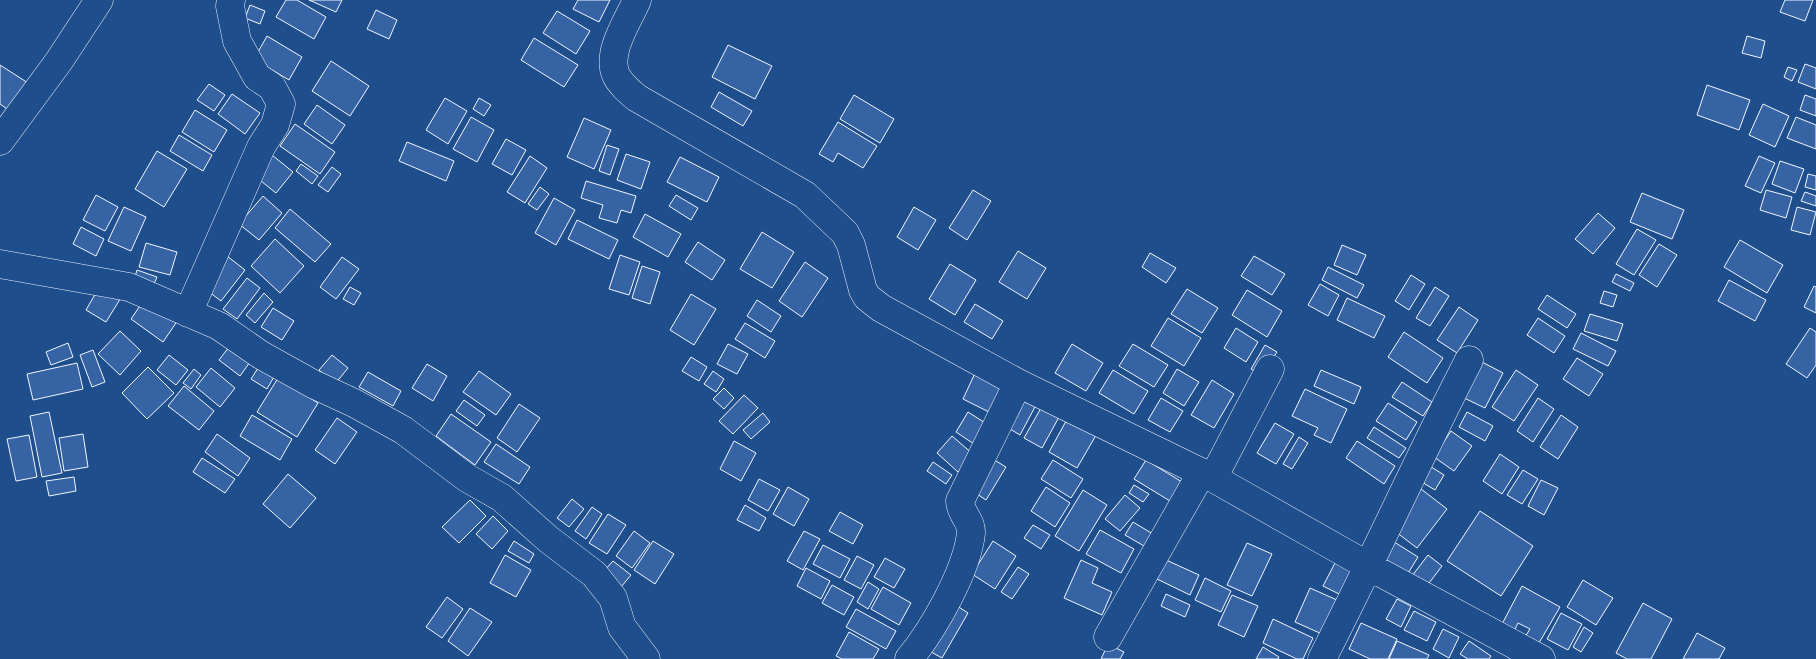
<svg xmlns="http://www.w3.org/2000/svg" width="1816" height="659" viewBox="0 0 1816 659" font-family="'Titillium Web',sans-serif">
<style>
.building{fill:#3563a3;stroke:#f2f6ff}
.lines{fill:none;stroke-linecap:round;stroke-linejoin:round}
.minor-casing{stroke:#f2f6ff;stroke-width:29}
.minor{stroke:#1f4e8c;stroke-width:28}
</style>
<rect width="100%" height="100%" fill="#1f4e8c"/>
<!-- building -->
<path class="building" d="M286,0H297L326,17L314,39L276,17Z
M309,0H342L336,12Z
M578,0H610L599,22L573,9Z
M1785,0H1813L1805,21L1780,12Z
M250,5L265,11L260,24L245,18Z
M376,10L397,20L389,39L367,29Z
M557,11L590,31L576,54L543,33Z
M267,36L302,57L289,80L254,59Z
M1747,36L1765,41L1761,58L1742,53Z
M534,38L578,65L564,87L521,60Z
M728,45L772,66L755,99L712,77Z
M331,61L369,86L350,116L312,91Z
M1805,64L1816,68V89L1798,82Z
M0,65L28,83L10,111L0,104Z
M1788,67L1797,70L1792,81L1784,77Z
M209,84L225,95L214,111L197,100Z
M1707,85L1750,100L1739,130L1697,115Z
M719,92L752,111L743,126L711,107Z
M232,94L260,113L245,134L218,114Z
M854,95L894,119L880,143L840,119Z
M1805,95L1816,99V116L1800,110Z
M445,98L467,111L448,144L426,130Z
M479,98L491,105L484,116L473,109Z
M1763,104L1789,116L1775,147L1749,135Z
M317,105L345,125L332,144L304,124Z
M195,110L227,130L214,152L182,132Z
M471,117L494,130L477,162L453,149Z
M1796,117L1816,125V149L1787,138Z
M584,118L611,130L594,169L567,157Z
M838,122L877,146L863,168L838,153L833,162L819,154Z
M295,124L335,152L320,174L280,146Z
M179,135L212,155L203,171L170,151Z
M506,139L526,150L512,175L492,164Z
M407,142L454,161L446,181L399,161Z
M607,145L619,149L610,175L599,171Z
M157,151L187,169L164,207L135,189Z
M626,154L650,162L641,189L617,180Z
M272,155L293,172L276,193L256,177Z
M530,156L547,168L525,203L507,192Z
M1759,156L1775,163L1761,193L1745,186Z
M680,157L719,177L707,202L667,182Z
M1780,161L1804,169L1795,193L1772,184Z
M301,164L318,176L312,184L296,171Z
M332,167L341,174L328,192L318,185Z
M1808,174L1816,176V190L1805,187Z
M586,181L636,196L631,213L621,210L617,223L599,218L603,205L581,198Z
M540,187L549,194L537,210L528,204Z
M973,190L991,201L967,240L949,228Z
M1766,190L1792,197L1786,218L1760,210Z
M1805,192L1816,196V206L1801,201Z
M1642,193L1684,210L1672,239L1630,222Z
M96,195L118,207L105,231L83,220Z
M676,195L698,208L691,220L669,206Z
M263,196L282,213L259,240L239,224Z
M554,198L575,210L556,245L535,233Z
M124,207L146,217L131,251L108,241Z
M914,207L936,220L918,250L897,237Z
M1797,207L1816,212L1810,235L1791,230Z
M290,209L331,244L315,262L275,228Z
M1598,213L1615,228L1593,254L1575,239Z
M645,214L681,234L668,257L633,237Z
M577,220L618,240L609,259L568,239Z
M81,227L104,239L96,256L73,244Z
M1637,229L1656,240L1634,275L1616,264Z
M762,232L794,252L772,288L740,269Z
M275,239L304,266L280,293L251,266Z
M1740,240L1783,265L1767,293L1724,267Z
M698,242L725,260L712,280L685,262Z
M146,243L177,252L170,275L139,267Z
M1659,244L1677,255L1657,287L1639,275Z
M1342,245L1366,255L1357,275L1334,265Z
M1018,251L1046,268L1027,299L999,282Z
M1150,253L1176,268L1166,283L1142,267Z
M620,255L640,262L629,295L609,289Z
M227,256L245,270L221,301L204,288Z
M1254,256L1285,274L1272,295L1241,276Z
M342,257L359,269L336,299L320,287Z
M805,262L828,278L802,317L779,301Z
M950,264L976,280L955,315L929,299Z
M642,266L660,272L650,304L632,298Z
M1328,267L1364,285L1357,298L1322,280Z
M137,270L157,277L153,286L134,280Z
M1616,274L1634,283L1630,291L1612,282Z
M1411,275L1425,284L1409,310L1395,301Z
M247,278L260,288L237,319L223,309Z
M1729,280L1766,300L1755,321L1718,301Z
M101,284L122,296L106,322L86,310Z
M1320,284L1339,295L1328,316L1308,305Z
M1814,286L1816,287V313L1804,307Z
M350,287L361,293L354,305L343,299Z
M1435,287L1449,296L1430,326L1416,318Z
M1187,289L1218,308L1202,333L1171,314Z
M1247,290L1282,311L1267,337L1232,315Z
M1604,291L1617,295L1613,307L1600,303Z
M264,293L273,302L255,323L246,315Z
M691,294L716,309L694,345L670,330Z
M1547,295L1576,314L1567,328L1538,309Z
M146,297L178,320L163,342L131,319Z
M1347,298L1385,316L1374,338L1337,320Z
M757,300L781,316L771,332L747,316Z
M975,304L1003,321L992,339L964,322Z
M1459,307L1478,320L1457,353L1437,340Z
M273,308L294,321L282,340L261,327Z
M1590,314L1623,324L1617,341L1584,331Z
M1168,318L1201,338L1184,366L1151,346Z
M1538,318L1565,336L1554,353L1527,335Z
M745,323L775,341L765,358L735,339Z
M1236,328L1258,342L1246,362L1224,348Z
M1810,328L1816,332V365L1807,378L1786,364Z
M120,331L141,351L120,375L98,354Z
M1404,332L1443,358L1427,383L1388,357Z
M1581,333L1616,351L1608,366L1573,349Z
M68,343L73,357L51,365L46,352Z
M728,344L748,354L737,374L717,364Z
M1072,344L1103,363L1086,391L1055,373Z
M1133,344L1168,365L1154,387L1119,366Z
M1265,345L1277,352L1262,375L1251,369Z
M229,347L250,362L240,376L219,360Z
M93,350L105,382L92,387L80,355Z
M169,355L188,370L176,385L157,370Z
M332,355L348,368L335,384L319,370Z
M691,357L707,367L699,381L682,371Z
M1577,358L1603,374L1589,396L1563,379Z
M1480,361L1503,373L1485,408L1462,397Z
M77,363L83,389L33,400L27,374Z
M427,364L447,376L433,401L412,388Z
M260,365L275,375L267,389L251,379Z
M148,367L174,393L147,419L122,393Z
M211,368L235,388L220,407L196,387Z
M194,369L201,375L191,389L183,383Z
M1177,369L1199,382L1184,406L1163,393Z
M1113,370L1148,391L1134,414L1099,393Z
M1321,370L1361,387L1354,404L1314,386Z
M1516,370L1538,385L1514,421L1492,407Z
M479,371L511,394L496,415L463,392Z
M713,371L724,379L716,392L704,384Z
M976,371L1011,388L997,416L963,399Z
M368,372L401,391L393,406L359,387Z
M278,378L318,403L297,437L257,412Z
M1212,380L1234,394L1214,428L1191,415Z
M1402,382L1432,402L1423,416L1392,397Z
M184,386L214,411L199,430L168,406Z
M724,388L734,398L724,409L713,399Z
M1305,389L1347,409L1331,443L1314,435L1318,428L1292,416Z
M744,395L758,408L733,434L719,421Z
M1021,397L1036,405L1020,435L1005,426Z
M1161,398L1183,411L1170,432L1148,420Z
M1538,398L1554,409L1533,442L1517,431Z
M464,400L485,415L477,426L456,411Z
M1388,403L1417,422L1406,440L1376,421Z
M519,404L540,418L517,452L497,438Z
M1041,408L1059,417L1042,448L1024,438Z
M49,412L62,473L42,477L30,416Z
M968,412L990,426L977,446L956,432Z
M1467,412L1493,426L1485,441L1459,427Z
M763,413L770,422L751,439L743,430Z
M451,414L491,442L475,465L436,436Z
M1070,414L1099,430L1077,468L1049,452Z
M252,415L292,439L280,460L240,436Z
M1561,415L1578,427L1558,459L1540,447Z
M337,418L357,432L335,464L315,450Z
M1275,423L1294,434L1276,464L1257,453Z
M1374,427L1406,448L1399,458L1367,438Z
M1451,431L1472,446L1454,471L1434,457Z
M83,434L88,467L64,471L59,438Z
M217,434L250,458L238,476L205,452Z
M29,435L37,477L16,481L7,439Z
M952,436L974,455L958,472L937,453Z
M1299,437L1308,443L1292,469L1283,464Z
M734,441L756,453L741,481L720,469Z
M1357,441L1395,466L1384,484L1346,458Z
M496,444L530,467L519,484L484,462Z
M1500,454L1519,467L1502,494L1483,481Z
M202,458L235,479L225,493L193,472Z
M991,458L1006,467L986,500L971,490Z
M1053,460L1083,479L1071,498L1041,479Z
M1146,460L1182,482L1170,501L1134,479Z
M933,462L952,475L946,484L927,471Z
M1425,463L1444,475L1435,490L1415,478Z
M1523,470L1538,479L1522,504L1507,495Z
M288,474L316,498L290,528L263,504Z
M74,477L76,491L49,496L46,481Z
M759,479L780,490L768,511L748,500Z
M1541,480L1558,488L1544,515L1528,506Z
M1134,485L1149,494L1143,502L1129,493Z
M788,487L809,499L794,526L773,514Z
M1046,487L1070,503L1055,527L1031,511Z
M1421,489L1447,509L1417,548L1392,529Z
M1083,490L1107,505L1079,551L1055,536Z
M1125,495L1140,508L1120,531L1105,519Z
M572,499L584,509L569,527L557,518Z
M470,500L486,516L459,543L442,527Z
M745,505L766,518L759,531L737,520Z
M592,507L602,514L586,539L575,531Z
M1480,511L1533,546L1501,596L1447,561Z
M840,512L863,525L853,544L829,531Z
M608,514L626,525L607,554L589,543Z
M493,516L508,531L492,549L476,534Z
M1133,522L1158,537L1151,550L1125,535Z
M1033,525L1050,535L1041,549L1024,538Z
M1100,530L1134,549L1121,573L1086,554Z
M634,531L650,543L632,568L616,556Z
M804,531L820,539L803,570L787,561Z
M1391,540L1418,557L1407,575L1379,558Z
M514,541L534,554L529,563L508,551Z
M653,541L674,554L655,584L634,570Z
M993,541L1016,556L995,589L972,574Z
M1247,543L1272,554L1252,596L1227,585Z
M823,545L850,559L840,578L813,564Z
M505,555L531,570L516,597L490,583Z
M1428,555L1442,566L1426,587L1412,576Z
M857,556L874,565L861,589L844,580Z
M885,558L905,569L894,588L874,577Z
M1081,560L1098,568L1092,583L1112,592L1102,615L1064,598Z
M1166,560L1199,575L1190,595L1157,579Z
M613,561L631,575L621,587L603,572Z
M1335,563L1359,576L1347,598L1323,586Z
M1018,567L1029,574L1012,599L1001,592Z
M806,568L830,581L821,599L797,586Z
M1205,578L1231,591L1221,612L1195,600Z
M1583,580L1613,598L1596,625L1567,607Z
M868,582L879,589L868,609L857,602Z
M832,585L854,597L844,615L822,603Z
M1522,586L1560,607L1536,648L1523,640L1530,629L1518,623L1512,635L1500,628Z
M883,587L911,603L899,625L871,609Z
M1310,588L1337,600L1322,634L1295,622Z
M1166,594L1190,605L1185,617L1161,606Z
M1232,595L1258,606L1244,637L1218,625Z
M447,597L463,609L442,638L426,627Z
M1397,599L1411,606L1401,627L1386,619Z
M951,602L968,613L942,658L924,648Z
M1643,603L1672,619L1651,659H1627L1616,653Z
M470,608L492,622L468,656L448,641Z
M856,609L896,631L886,649L846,627Z
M1414,611L1436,622L1427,641L1404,630Z
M1561,613L1582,624L1568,650L1547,639Z
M1273,619L1313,638L1303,659H1297L1263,643Z
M1361,623L1397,639L1388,659H1370L1349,649Z
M1584,627L1593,633L1581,652L1573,647Z
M1443,629L1459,637L1449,658L1433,649Z
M849,632L879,649L873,659H842L836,656Z
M1697,633L1725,648L1719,659H1683Z
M1397,641L1429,655L1427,659H1389Z
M1469,641L1491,656L1489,659H1468L1460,654Z
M1108,644L1124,652L1120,659H1101Z
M1263,647L1279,657L1278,659H1256Z"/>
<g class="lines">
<defs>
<path id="minor" d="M637,0C628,21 606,52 616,75C620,84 630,92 637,98L805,195L845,233L851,245L863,290L867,297L881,308L1018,383L1213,478L1370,567L1541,659
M0,141L59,61L99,0
M0,264L129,287L219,326L261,355L313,384L354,403L403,430L467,478L502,498L548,539L594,574L613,598L622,627L646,659
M188,313L261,147L275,125L281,104L272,87L257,77L237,41L230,6L231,0
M1213,478L1270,369
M1108,637L1202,472
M909,659C933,630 967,571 971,533C972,521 960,513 960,501L1018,383
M1322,659C1373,560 1418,459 1469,360"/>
</defs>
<!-- minor casing -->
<use href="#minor" class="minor-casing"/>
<!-- minor -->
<use href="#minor" class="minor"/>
</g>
</svg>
